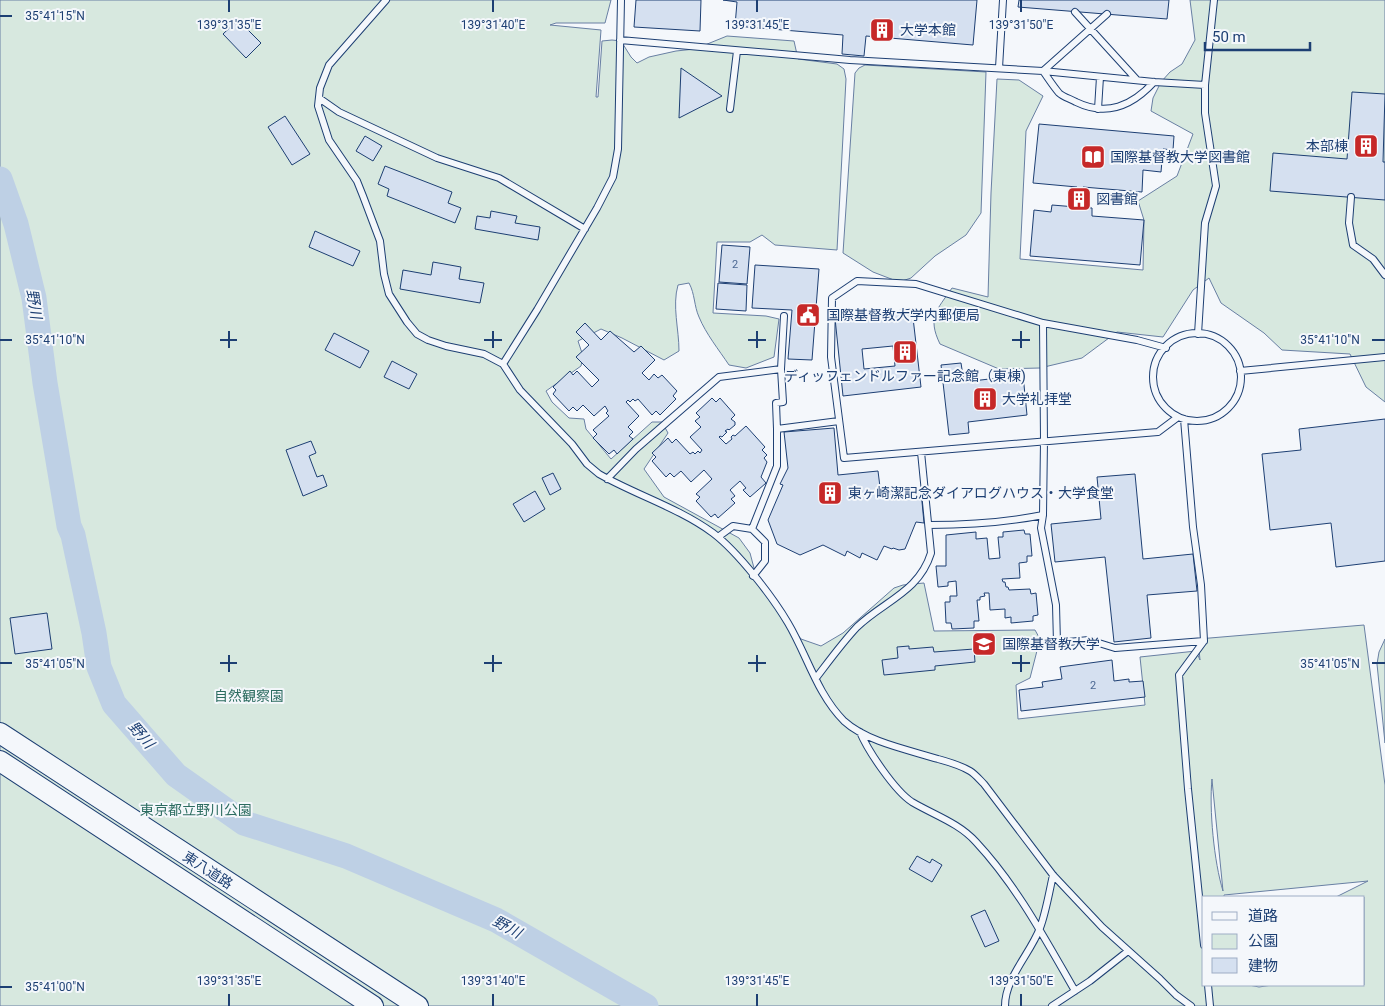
<svg xmlns="http://www.w3.org/2000/svg" width="1385" height="1006" viewBox="0 0 1385 1006" font-family="Roboto,'Noto Sans JP',sans-serif">
<style>
.green{fill:#d7e8df;stroke:#687fa3;fill-rule:evenodd}
.lines{fill:none;stroke-linecap:round;stroke-linejoin:round}
.river{stroke:#bed0e5;stroke-width:25}
.building{fill:#d5e0f0;stroke:#1d3f73;fill-rule:evenodd}
.service-casing{stroke:#1d3f73;stroke-width:8}
.primary-casing{stroke:#1d3f73;stroke-width:22}
.service{stroke:#f4f7fb;stroke-width:6}
.primary{stroke:#f4f7fb;stroke-width:20}
.ticks{fill:none;stroke:#1d3f73;stroke-width:2}
.labels{text-anchor:middle;stroke-width:4;stroke-linejoin:round;paint-order:stroke}
.number-label{font-size:11px;fill:#4b6792}
.poi-label{font-size:14px;fill:#1d3f73;stroke:#f4f7fb;text-anchor:start}
.park-label{font-size:14px;fill:#2c6c60;stroke:#f4f7fb}
.street-label{font-size:14px;fill:#1d3f73;stroke:#f4f7fb}
.water-label{font-size:15px;font-style:italic;fill:#1d3f73;stroke:#f4f7fb}
.ticks-label{font-size:12px;text-anchor:middle;fill:#1d3f73;stroke:#f4f7fb;stroke-width:4;stroke-linejoin:round;paint-order:stroke}
</style>
<rect width="100%" height="100%" fill="#f4f7fb"/>
<!-- green -->
<path class="green" d="M0,0H611L605,23H556L550,25L601,30L596,97H598L602,41L612,40L621,41L631,57L637,63L649,57L676,51L695,49L727,36L794,41L798,59L837,64L844,69L846,79L837,250L775,245L762,235L750,242H717L713,313L766,316L779,319L774,357L746,368L729,365C719,350 706,334 699,317C694,306 695,294 689,283L678,285C672,306 679,329 679,351L664,360L622,338L601,329L578,341L583,356L581,366L546,391L552,402L569,418L584,419L586,429L611,459L652,422H662L668,433L644,469L664,497L739,538L750,553L758,583L801,639L821,646L843,633L894,588L903,585L924,583L934,631L1035,630L1040,639L1030,678L1016,685L1018,719L1145,705L1140,657L1196,651L1200,660L1198,639L1364,625L1385,785V1006H0ZM1212,779V780L1223,891C1214,862 1209,809 1212,779ZM1368,881L1336,897H1364V985H1272L1259,987L1249,985H1204V897H1224V895Z
M1190,0H1385V402L1366,387L1350,354L1282,350L1264,333L1221,303L1209,278L1193,290L1163,337L1117,332L1082,358L1040,368L999,369L940,344C927,317 937,310 952,288L988,297L991,193L997,79L1019,80L1043,96L1026,131L1020,259L1143,270L1144,220L1138,201L1177,176L1193,134L1151,111L1153,98L1161,82L1170,72L1182,64L1195,40Z
M865,65L986,72L981,213L966,235L935,256L911,278L899,282L873,272L843,253L855,73L859,68Z
M1385,639V743L1377,664L1379,652Z"/>
<g class="lines">
<!-- river -->
<path class="river" d="M0,179L16,224L34,298L45,383L69,526L73,535L94,633L99,667L114,704L176,775L244,823L346,856L496,920L646,1006"/>
</g>
<!-- building -->
<path class="building" d="M636,0H701L700,31L634,27Z
M723,0H977L973,45L866,36L864,56L842,54L843,35L735,26L737,2Z
M1019,0H1169L1167,19L1018,7Z
M238,20L261,43L246,58L223,34Z
M681,68L722,96L679,118Z
M1352,92L1385,94L1383,162H1385V200L1270,191L1273,153L1347,159Z
M285,116L310,154L292,165L268,127Z
M1039,124L1174,136L1173,150L1163,149L1161,172L1143,170L1142,192L1083,187L1081,207L1092,208V216L1144,220L1140,265L1030,256L1034,210L1051,212L1052,205L1076,207L1077,187L1033,183Z
M365,136L382,146L373,161L356,151Z
M385,166L452,192L448,203L461,208L455,223L387,196L389,189L378,184Z
M491,211L517,216L515,223L540,227L538,240L475,229L477,216L490,218Z
M315,231L360,251L353,266L309,247Z
M722,245L750,247L747,284L719,282Z
M433,262L461,267L459,279L484,283L480,303L400,289L403,270L431,275Z
M755,265L819,269L812,360L788,359L792,310L752,308Z
M718,283L747,285L746,311L716,309Z
M912,309L921,387L843,396L835,318ZM893,346L895,366L864,369L862,349Z
M585,323L601,340L610,331L634,352L641,346L655,360L642,373L649,380L654,374L658,378L662,375L677,391L673,396L676,399L660,415L656,411L652,415L638,399L635,401L633,399L630,402L628,400L626,402L639,416L628,427L633,432L629,436L633,439L617,454L614,450L609,454L593,438L597,434L593,430L609,416L606,413L608,411L605,406L594,416L583,405L577,411L573,407L569,411L553,394L556,390L553,387L570,371L573,375L577,371L592,387L599,380L576,357L589,345L576,332Z
M334,333L369,351L360,368L325,350Z
M392,361L417,374L409,389L384,377Z
M961,363L964,382L1023,375L1027,415L968,422L969,433L949,435L941,365Z
M712,398L716,402L720,398L735,415L731,419L735,422V425L729,430L728,429L725,431L727,432L722,437L720,436L719,437L726,444L732,439L731,437L733,435L735,436L746,426L765,447L762,450L767,455L764,458L767,462L761,477L766,483L750,497L743,490L746,488L740,481L730,490L735,496L731,499L735,503L718,518L715,514L711,517L696,501L700,497L696,494L712,479L704,470L691,482L681,471L674,477L670,473L666,477L652,461L656,457L652,453L668,438L672,443L676,439L690,454L693,452L695,454L698,451L700,453L702,450L690,437L701,427L695,421L700,417L696,413Z
M1385,419V561L1336,567L1331,523L1270,530L1262,454L1301,450L1299,429Z
M834,428L838,475L878,471L881,495L921,491L924,523L916,522L905,549L899,550L893,548L892,549L884,546L877,560L862,553L860,558L847,551L845,556L823,545L800,555L777,544L768,520L783,485L780,484L788,468L784,432Z
M311,441L316,453L309,456L317,477L323,475L327,486L303,496L286,450Z
M553,473L561,489L550,495L542,478Z
M1135,474L1143,559L1193,554L1197,591L1147,595L1151,638L1114,642L1105,557L1055,562L1051,524L1101,519L1097,477Z
M535,491L545,509L524,522L513,504Z
M1024,530L1025,534H1030L1032,556H1027V562L1019,563L1020,578L1002,579L1003,582H1005L1006,587H1008L1009,590L1030,589L1031,594L1036,593L1038,615L1033,616V621L1011,623V617L1005,618V609L990,610L989,593H984L985,596L980,597V600H977L979,621H974V628L952,629L951,623H946L945,602H950V596H957L956,581L948,582V586L938,587L936,566H946V535L976,532V539L987,538L989,559L1000,558L998,537H1003V532Z
M47,613L52,649L15,654L10,618Z
M909,646V649L933,647L934,652L974,649L975,662L935,666V670L884,675L882,660L898,658L897,647Z
M1112,660L1114,681L1129,679V682L1143,681L1145,697L1021,711L1019,690L1043,687L1042,682L1062,679L1060,667Z
M917,856L930,863L932,859L942,865L932,882L909,869Z
M985,910L999,941L985,947L971,916Z"/>
<g class="lines">
<defs>
<path id="service" d="M386,0L329,65L320,88L318,106L329,140L357,181L363,196L380,241L384,274L389,294L407,322L417,334L428,340L446,346L484,354L503,364L520,390L572,444L587,464L599,474C636,495 679,508 713,533C738,552 772,596 788,623C807,655 817,694 844,721C867,742 909,750 938,759C949,762 960,765 970,771C975,774 979,779 984,784L1053,875L1102,927L1160,979L1176,995L1191,1006
M1075,12L1137,80
M1107,14L1043,71C1048,78 1053,86 1059,93C1063,97 1071,99 1076,102C1107,117 1132,106 1154,82
M620,40L850,60L1043,71L1154,82L1205,85
M999,68L1003,0
M319,98L339,112L437,158L499,178L585,229
M730,109L737,51
M1098,109L1100,77
M1351,197L1349,223L1353,245L1373,259L1385,275
M1043,323L1044,441L1043,515L1041,528L1056,605L1057,643L1089,640L1115,648L1204,641
M1153 377a44 44 0 1 1 88 0a44 44 0 1 1-88 0Z
M1198,334L1205,223L1216,186L1205,113V85L1214,0
M1166,348L1137,340L1043,323L916,284L857,281L832,298L831,357L844,458L1158,432L1178,417
M503,364L537,310L597,208L613,177L618,149L621,0
M1240,371L1385,357
M1184,419L1193,527L1201,585L1204,641L1179,675L1188,789L1204,945
M777,429L776,403L783,402L781,369
M607,479L636,449L719,377L781,369L784,316
M929,525C969,525 1003,523 1043,515
M752,529L777,466V429L839,421
M718,537L733,526L752,529L765,542V561L753,576
M816,678C829,661 842,643 857,627C884,601 919,592 931,553L921,452
M860,732C868,751 895,791 912,802C934,815 959,823 976,842C1017,886 1045,939 1075,991
M1208,985L1210,1006
M1005,1006C1005,978 1030,954 1040,928C1046,912 1049,893 1053,875
M1052,1006L1090,981L1128,951"/>
<path id="primary" d="M0,733L418,1006
M0,761L373,1006"/>
</defs>
<!-- service casing -->
<use href="#service" class="service-casing"/>
<!-- primary casing -->
<use href="#primary" class="primary-casing"/>
<!-- service -->
<use href="#service" class="service"/>
<!-- primary -->
<use href="#primary" class="primary"/>
</g>
<!-- ticks -->
<path class="ticks" d="M229,0V12M493,0V12M757,0V12M1021,0V12M0,16H12M229,331V348M493,331V348M757,331V348M1021,331V348M0,340H12M220,340H237M484,340H502M748,340H766M1012,340H1030M1372,340H1385M229,655V672M493,655V672M757,655V672M1021,655V672M0,663H12M220,663H237M484,663H502M748,663H766M1012,663H1030M1372,663H1385M0,987H12M229,994V1006M493,994V1006M757,994V1006M1021,994V1006"/>
<!-- icons -->
<defs>
<symbol id="building-square" viewBox="-11 -11 22 22"><rect x="-9" y="-9" width="18" height="18" rx="4" fill="#c62828" stroke="#f4f7fb"/><path d="M-4-6H4V6H1V3H-1V6H-4ZM-2.5-4.3h1.7v1.8h-1.7ZM.8-4.3h1.7v1.8H.8ZM-2.5-1h1.7V.8h-1.7ZM.8-1h1.7V.8H.8Z" fill="#fff"/></symbol>
<symbol id="library-square" viewBox="-11 -11 22 22"><rect x="-9" y="-9" width="18" height="18" rx="4" fill="#c62828" stroke="#f4f7fb"/><path d="M-6-4Q-3-5.5-.7-3.5V5Q-3 3-6 4ZM6-4Q3-5.5 .7-3.5V5Q3 3 6 4Z" fill="#fff"/></symbol>
<symbol id="civic-square" viewBox="-11 -11 22 22"><rect x="-9" y="-9" width="18" height="18" rx="4" fill="#c62828" stroke="#f4f7fb"/><path d="M-.6-6.5H3V-4.5H.6V-3L4-1V1h2V6H-6V1h2V-1L-.6-3ZM-1.2 2.5V6h2.4V2.5Z" fill="#fff"/></symbol>
<symbol id="university-square" viewBox="-11 -11 22 22"><rect x="-9" y="-9" width="18" height="18" rx="4" fill="#c62828" stroke="#f4f7fb"/><path d="M0-5L7-2L0 1L-7-2ZM-4 1L0 2.5L4 1V4Q0 6-4 4Z" fill="#fff"/></symbol>
</defs>
<g fill-rule="evenodd">
<use href="#building-square" x="868" y="16" width="28" height="28"/>
<use href="#building-square" x="1352" y="132" width="28" height="28"/>
<use href="#library-square" x="1079" y="143" width="28" height="28"/>
<use href="#building-square" x="1065" y="185" width="28" height="28"/>
<use href="#civic-square" x="794" y="301" width="28" height="28"/>
<use href="#building-square" x="891" y="338" width="28" height="28"/>
<use href="#building-square" x="971" y="385" width="28" height="28"/>
<use href="#building-square" x="816" y="479" width="28" height="28"/>
<use href="#university-square" x="970" y="630" width="28" height="28"/>
</g>
<g class="labels">
<!-- number labels -->
<g class="number-label">
<text x="735" y="268">2</text>
<text x="1093" y="689">2</text>
</g>
<!-- poi labels -->
<g class="poi-label">
<text x="900" y="35">大学本館</text>
<text x="1348" y="151" text-anchor="end">本部棟</text>
<text x="1110" y="162">国際基督教大学図書館</text>
<text x="1096" y="204">図書館</text>
<text x="826" y="320">国際基督教大学内郵便局</text>
<text x="905" y="381" text-anchor="middle">ディッフェンドルファー記念館（東棟)</text>
<text x="1002" y="404">大学礼拝堂</text>
<text x="848" y="498">東ヶ崎潔記念ダイアログハウス・大学食堂</text>
<text x="1002" y="649">国際基督教大学</text>
</g>
<!-- park labels -->
<g class="park-label">
<text x="249" y="701">自然観察園</text>
<text x="196" y="815">東京都立野川公園</text>
</g>
<!-- street labels -->
<g class="street-label">
<text transform="translate(208 870) rotate(33)" y="5">東八道路</text>
</g>
<!-- water labels -->
<g class="water-label">
<text transform="translate(34 304) rotate(81)" y="5">野川</text>
<text transform="translate(141 735) rotate(49)" y="5">野川</text>
<text transform="translate(507 927) rotate(28)" y="5">野川</text>
</g>
</g>
<g class="ticks-label">
<text x="55" y="20">35°41'15"N</text>
<text x="229" y="29">139°31'35"E</text>
<text x="493" y="29">139°31'40"E</text>
<text x="757" y="29">139°31'45"E</text>
<text x="1021" y="29">139°31'50"E</text>
<text x="55" y="344">35°41'10"N</text>
<text x="1330" y="344">35°41'10"N</text>
<text x="55" y="668">35°41'05"N</text>
<text x="1330" y="668">35°41'05"N</text>
<text x="229" y="985">139°31'35"E</text>
<text x="493" y="985">139°31'40"E</text>
<text x="757" y="985">139°31'45"E</text>
<text x="1021" y="985">139°31'50"E</text>
<text x="55" y="991">35°41'00"N</text>
</g>
<!-- legend -->
<rect x="1202" y="896" width="162" height="90" fill="#f4f7fb" stroke="#9eadc5"/>
<rect x="1212" y="912" width="25" height="8" fill="#f4f7fb" stroke="#9eadc5"/>
<text x="1248" y="921" font-size="15" fill="#1d3f73">道路</text>
<rect x="1212" y="934" width="25" height="15" fill="#d7e8df" stroke="#9eadc5"/>
<text x="1248" y="946" font-size="15" fill="#1d3f73">公園</text>
<rect x="1212" y="958" width="25" height="15" fill="#d5e0f0" stroke="#9eadc5"/>
<text x="1248" y="971" font-size="15" fill="#1d3f73">建物</text>
<!-- scale -->
<path d="M1205 42v8h105v-8" fill="none" stroke="#1d3f73" stroke-width="2.5"/>
<text x="1212" y="42" font-size="15" fill="#1d3f73" stroke="#f4f7fb" stroke-width="4" paint-order="stroke">50 m</text>
</svg>
